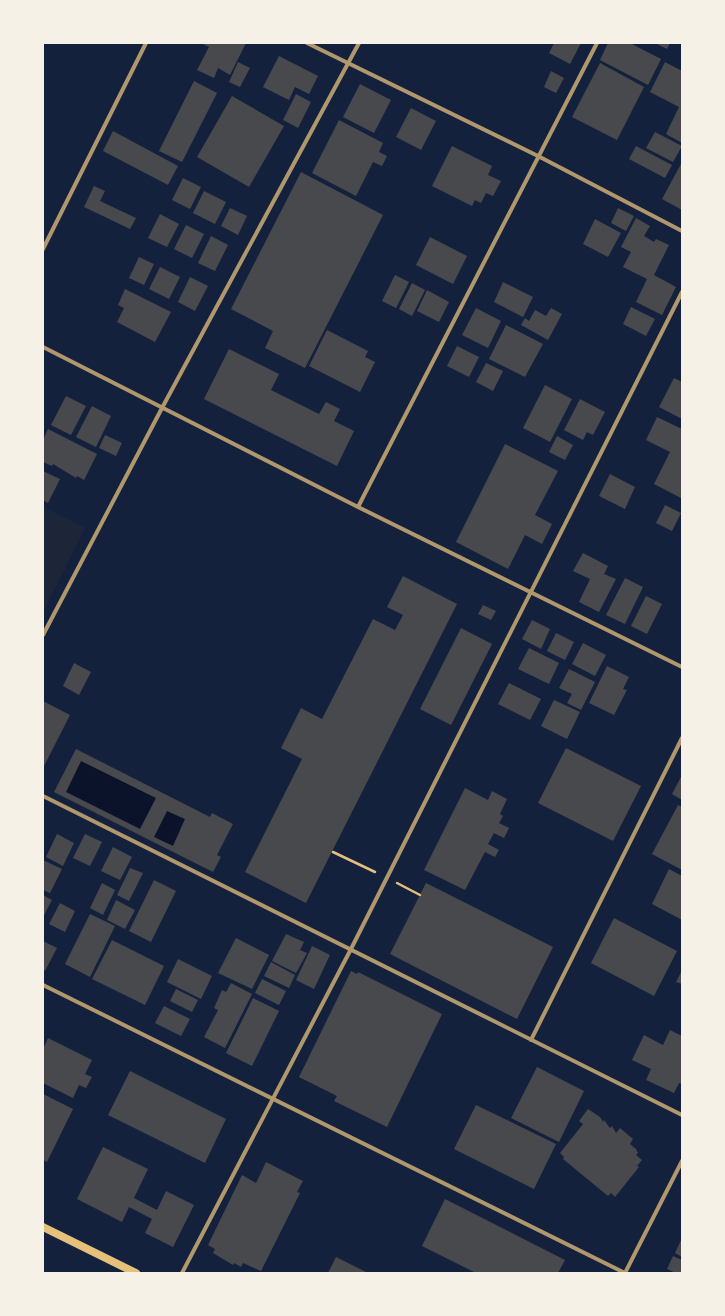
<svg xmlns="http://www.w3.org/2000/svg" width="725" height="1316" viewBox="0 0 725 1316" font-family="Karla,sans-serif">
<style>
.green{fill:#1d2539}
.water{fill:#0b132b}
.building{fill:#48494c;fill-rule:evenodd}
.lines{fill:none;stroke-linecap:round;stroke-linejoin:round}
.path{stroke:#e5c07b;stroke-width:2.5}
.minor{stroke:#b1986c;stroke-width:4}
.secondary{stroke:#e5c07b;stroke-width:8}
</style>
<rect width="100%" height="100%" fill="#14213d"/>
<!-- green -->
<path class="green" d="M43,507L85,528L43,612Z"/>
<!-- water -->
<path class="water" d="M81,761L156,798L140,829L66,792Z
M167,811L185,819L173,846L154,837Z"/>
<!-- building -->
<path class="building" d="M201,43H246L230,75L218,68L214,78L197,70L209,47Z
M554,43H581L570,64L549,53Z
M608,43H630L661,59L648,85L600,60Z
M655,43H670L667,49Z
M279,56L318,76L309,94L295,87L289,100L263,87Z
M238,62L250,68L240,87L229,82Z
M665,62L682,71V143L666,134L679,107L650,92Z
M600,63L644,87L617,140L572,117Z
M551,71L564,78L556,93L544,87Z
M194,81L217,93L182,162L159,151Z
M360,84L391,100L374,133L343,117Z
M296,94L311,102L298,128L283,120Z
M232,96L284,126L249,187L197,157Z
M411,108L436,121L421,150L396,137Z
M339,120L383,143L379,152L387,156L382,166L373,162L356,196L312,173Z
M113,131L178,166L168,185L103,151Z
M655,132L682,146L673,162L646,148Z
M452,146L492,166L488,175L501,181L493,196L486,193L481,203L475,200L472,206L432,186Z
M636,146L672,165L665,178L629,159Z
M682,162V210L662,199Z
M301,172L383,215L305,368L265,348L273,331L231,309Z
M183,178L201,187L190,209L172,200Z
M94,186L105,191L100,201L136,218L130,229L84,207Z
M204,191L226,202L215,224L193,213Z
M230,208L247,216L238,235L221,226Z
M618,208L634,216L626,231L611,223Z
M160,214L179,224L167,247L148,238Z
M636,218L650,226L644,236L654,242L656,239L669,245L654,275L676,287L662,315L636,302L647,279L623,267L631,252L621,247Z
M595,219L621,233L608,257L583,244Z
M186,225L204,234L192,258L174,249Z
M211,236L228,245L215,271L198,263Z
M430,237L467,256L453,284L416,265Z
M139,257L154,264L144,285L129,278Z
M160,267L180,277L169,299L149,289Z
M395,275L409,282L396,308L382,301Z
M190,277L208,286L195,311L178,302Z
M503,282L533,297L523,317L494,302Z
M412,283L425,290L412,316L399,309Z
M125,289L171,312L155,342L117,322L124,308L118,305Z
M427,290L449,302L439,322L417,311Z
M631,307L655,319L646,336L623,324Z
M476,308L501,321L488,348L462,335Z
M551,308L562,314L548,340L521,325L525,318L529,321L535,310L546,316Z
M506,325L543,344L525,377L489,359Z
M327,330L368,351L365,357L375,362L360,392L309,366Z
M457,346L479,357L469,377L447,366Z
M229,349L279,374L271,390L319,414L326,402L340,409L334,421L354,431L337,466L204,399Z
M486,363L503,371L493,391L476,382Z
M674,378L682,382V419L659,407Z
M545,385L572,399L550,442L523,428Z
M66,396L86,406L71,435L51,425Z
M580,399L605,412L593,435L587,432L583,440L564,430Z
M92,406L111,416L96,447L76,437Z
M657,417L682,429L681,498L654,484L670,452L646,440Z
M48,429L97,454L84,480L77,476L76,478L53,464L52,466L43,462V440Z
M105,435L122,443L116,456L99,448Z
M557,436L573,445L565,460L549,452Z
M505,444L558,471L535,515L552,524L542,544L525,535L508,569L456,542Z
M43,471L60,479L48,503L43,500Z
M610,474L635,487L625,509L599,496Z
M665,505L681,513L672,531L656,523Z
M583,553L608,566L604,574L616,579L599,612L579,602L590,579L573,571Z
M403,576L457,604L306,903L245,872L302,759L281,748L301,708L322,719L373,619L395,630L403,615L387,607Z
M625,578L643,587L625,624L606,615Z
M646,596L662,604L647,634L631,626Z
M483,605L496,611L491,620L478,614Z
M532,620L550,629L541,649L522,639Z
M461,628L492,644L451,725L420,709Z
M556,633L574,642L565,660L547,651Z
M583,643L606,655L595,676L572,664Z
M529,648L559,663L549,684L518,669Z
M74,663L91,672L79,695L63,686Z
M607,666L629,677L623,689L627,690L614,715L589,703Z
M569,669L595,682L581,710L567,703L572,694L559,688Z
M509,683L541,699L530,720L498,704Z
M554,700L580,712L567,739L541,726Z
M43,701L70,715L43,768Z
M566,748L641,786L613,841L538,803Z
M76,749L210,817L212,813L233,824L217,855L221,857L213,872L54,792ZM81,761L156,798L140,829L66,792ZM167,811L185,819L173,846L154,837Z
M682,775V800L672,794Z
M465,788L488,800L492,791L507,799L500,814L503,816L499,823L509,828L504,838L494,833L488,844L499,850L495,857L485,852L465,890L424,870Z
M678,805L682,807V870L652,854Z
M57,834L74,843L63,866L46,857Z
M85,834L102,842L90,866L73,858Z
M113,847L132,857L120,880L101,871Z
M43,860L62,869L50,893L43,890Z
M130,868L143,873L129,901L117,895Z
M669,869L682,876V920L652,904Z
M154,880L176,891L151,942L129,931Z
M102,883L115,890L103,915L90,908Z
M426,883L553,947L517,1019L390,954Z
M43,895L52,900L43,917Z
M116,900L135,910L125,929L107,920Z
M60,903L75,911L65,932L49,924Z
M90,914L115,926L90,977L65,964Z
M614,918L677,951L654,996L591,963Z
M286,934L304,942L300,950L307,953L296,973L272,961Z
M236,938L269,955L252,989L218,973Z
M112,940L164,966L145,1005L92,979Z
M43,941L57,948L45,971L43,970Z
M312,946L330,955L314,989L296,980Z
M178,959L212,976L201,999L167,982Z
M271,962L295,975L289,988L264,976Z
M682,970V984L676,982Z
M351,971L357,974L358,972L442,1014L387,1127L334,1101L337,1096L299,1077Z
M262,979L286,991L279,1005L255,993Z
M231,983L252,994L225,1048L204,1037L218,1010L214,1008L222,990L226,992Z
M176,989L198,1000L192,1012L170,1001Z
M253,998L279,1011L252,1066L226,1053Z
M164,1006L190,1019L181,1036L155,1023Z
M670,1030L682,1036V1084L679,1083L674,1093L646,1080L651,1069L632,1060L644,1035L663,1045Z
M48,1038L92,1060L85,1074L92,1077L86,1088L79,1085L73,1098L43,1083V1049Z
M537,1067L584,1091L559,1142L511,1118Z
M130,1071L226,1119L205,1163L108,1115Z
M43,1094L73,1109L47,1162L43,1160Z
M476,1105L556,1144L534,1189L454,1149Z
M588,1109L600,1117L603,1122L604,1120L610,1128L612,1126L616,1133L620,1128L633,1139L630,1144L636,1149L638,1153L636,1155L642,1160L637,1166L639,1167L615,1197L611,1193L608,1196L563,1159L564,1157L560,1153L583,1124L579,1121Z
M103,1147L148,1169L134,1198L157,1210L166,1191L194,1205L173,1247L145,1233L152,1219L129,1207L122,1222L77,1199Z
M266,1162L303,1181L297,1192L300,1193L261,1271L243,1263L241,1267L234,1263L233,1265L213,1253L215,1249L208,1245L242,1175L256,1183Z
M445,1199L565,1260L558,1273H476L422,1246Z
M682,1238V1257L675,1253Z
M673,1256L682,1260V1273H676L667,1269Z
M336,1257L368,1273H328Z"/>
<g class="lines">
<!-- path -->
<path class="path" d="M333,852L375,872
M397,883L420,895"/>
<!-- minor -->
<path class="minor" d="M307,43L538,156L682,231
M43,249L146,43
M43,347L358,507L682,667
M358,507L597,43
M43,635L162,408L359,43
M43,796L682,1115
M43,985L625,1273
M531,1040L682,738
M182,1273L351,949L682,292
M625,1273L682,1161"/>
<!-- secondary -->
<path class="secondary" d="M43,1227L136,1273"/>
</g>
<!-- border -->
<rect width="725" height="1316" fill="none" stroke="#f6f1e7" stroke-width="88"/>
</svg>
